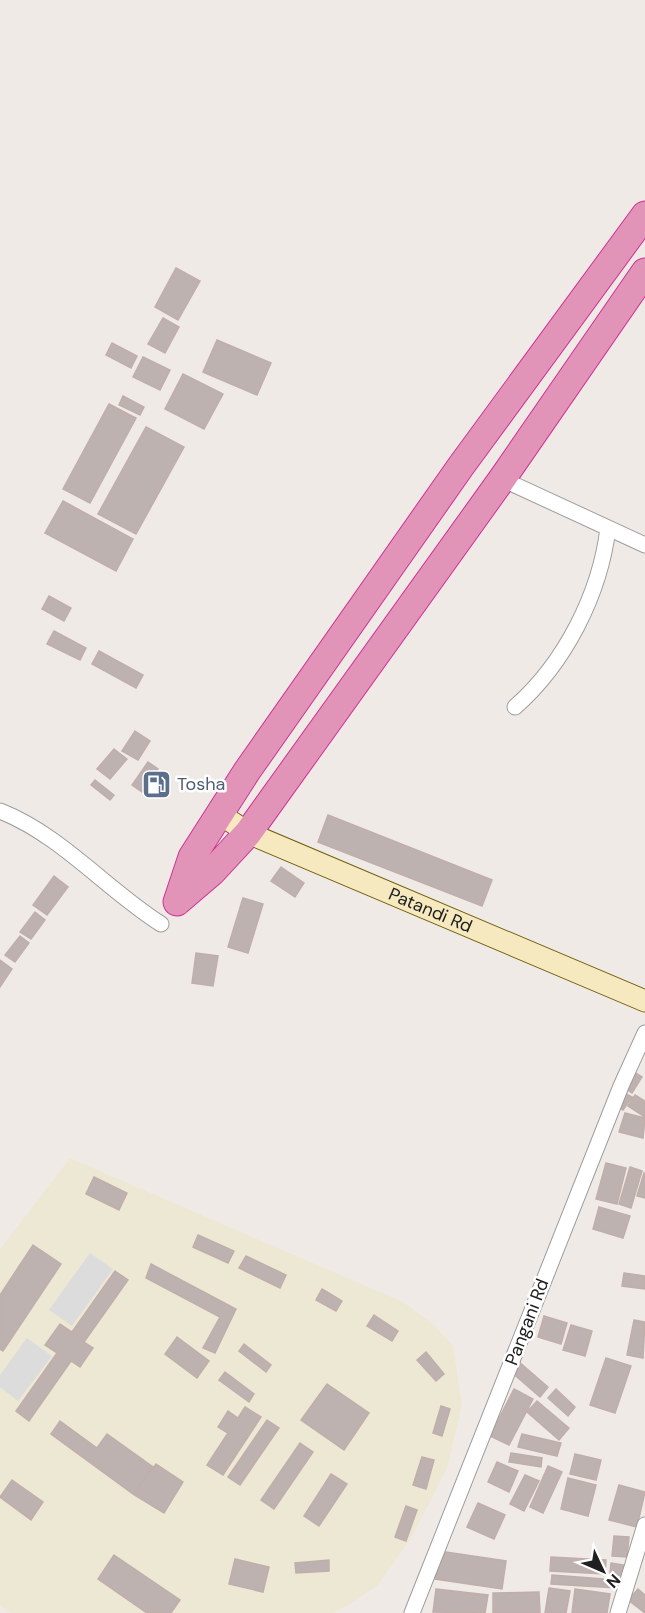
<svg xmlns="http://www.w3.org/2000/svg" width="645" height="1613" viewBox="0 0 645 1613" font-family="'DM Sans',sans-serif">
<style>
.farmland{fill:#ede8d4}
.parking{fill:#dcdcdc}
.building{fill:#bdb2b0;stroke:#c1aeaa;stroke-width:1.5}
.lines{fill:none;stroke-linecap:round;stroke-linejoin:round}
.street-casing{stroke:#9d9d9d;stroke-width:17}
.secondary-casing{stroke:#71600c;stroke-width:23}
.highway-casing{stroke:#d03295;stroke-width:29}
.street{stroke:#fff;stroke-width:15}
.secondary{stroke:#f6e9bf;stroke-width:21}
.highway{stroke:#e294b8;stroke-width:27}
.labels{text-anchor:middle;stroke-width:5;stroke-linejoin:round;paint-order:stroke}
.service-label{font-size:18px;fill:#4e5e75;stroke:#fff;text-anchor:start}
.street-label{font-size:18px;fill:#202020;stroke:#fff}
</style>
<rect width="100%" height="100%" fill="#f0eae7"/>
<!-- farmland -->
<path class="farmland" d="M70,1158L403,1302L432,1323L453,1345L462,1405L447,1469L410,1540L378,1585L350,1604L333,1613H11L0,1606V1249Z"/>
<!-- parking -->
<path class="parking" d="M90,1253L113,1269L72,1326L49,1310Z
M27,1338L52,1356L18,1401L0,1387V1375Z"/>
<!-- building -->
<path class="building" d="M176,268L200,281L178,320L155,307Z
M163,318L179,327L165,353L148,344Z
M217,340L271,363L257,395L203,372Z
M112,343L137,356L131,368L106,355Z
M143,357L170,370L160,390L133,377Z
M183,374L223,394L204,429L165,409Z
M123,396L144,407L140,415L119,405Z
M109,404L136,418L90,503L63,489Z
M146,427L184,447L136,534L98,514Z
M63,501L133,539L116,571L45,533Z
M49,596L71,608L64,621L42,609Z
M54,631L86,648L80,660L47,644Z
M99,651L143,675L136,688L92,664Z
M135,731L150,741L138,760L122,751Z
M114,749L127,759L110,779L97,769Z
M148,762L158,769L142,792L132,785Z
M95,780L114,795L110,800L91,785Z
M328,815L492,880L482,906L318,842Z
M281,867L304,883L295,897L271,881Z
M54,876L68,887L47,915L33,905Z
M243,898L263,904L248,953L228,947Z
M35,912L45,920L31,939L20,932Z
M20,936L29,943L15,962L5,955Z
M196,953L218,956L213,986L192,983Z
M0,960L12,969L0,987Z
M634,1072L642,1077L632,1093L625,1088Z
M624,1093L632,1097L623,1110L616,1106Z
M635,1095L645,1101V1117L628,1106Z
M625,1113L645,1118L643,1138L619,1132Z
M606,1163L626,1168L617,1204L596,1199Z
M630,1167L642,1171L631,1208L619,1204Z
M644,1173L645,1174V1198L637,1196Z
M94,1177L127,1193L119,1210L86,1194Z
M599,1207L630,1216L623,1238L593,1229Z
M198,1235L234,1251L228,1263L193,1247Z
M33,1245L61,1264L3,1351L0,1349V1295Z
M246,1256L286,1275L280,1288L239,1268Z
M151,1264L236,1309L215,1353L203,1348L220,1317L146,1278Z
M115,1271L128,1280L84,1342L93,1348L80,1367L71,1361L29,1421L16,1411L57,1353L45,1345L60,1324L72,1332Z
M624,1273L645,1276V1289L622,1286Z
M322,1289L342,1301L336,1311L316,1300Z
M374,1315L398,1331L392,1341L367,1326Z
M544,1316L567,1323L561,1344L538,1337Z
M634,1320L645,1322L643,1358L627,1355Z
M571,1325L592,1331L585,1356L563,1350Z
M177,1337L209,1361L197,1378L165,1354Z
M244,1344L271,1365L266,1372L239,1351Z
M426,1352L444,1374L436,1381L417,1360Z
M606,1358L631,1366L615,1413L590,1405Z
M518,1361L548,1387L540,1397L510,1371Z
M225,1372L254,1394L249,1402L219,1380Z
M327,1384L369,1413L344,1450L301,1420Z
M514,1389L533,1399L509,1445L490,1436Z
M556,1389L575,1407L568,1416L548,1398Z
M537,1401L569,1428L559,1440L527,1412Z
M441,1406L450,1409L442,1436L433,1433Z
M245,1407L261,1417L223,1475L207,1465L228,1433L218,1427L228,1411L238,1418Z
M267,1420L279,1428L240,1485L228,1477Z
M60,1421L97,1448L107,1434L153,1467L133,1494L51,1434Z
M522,1434L561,1443L557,1456L518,1447Z
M300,1443L313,1452L274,1509L261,1500Z
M511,1453L542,1458L541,1467L509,1462Z
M575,1454L601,1460L596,1480L570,1474Z
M422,1457L434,1460L426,1489L413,1485Z
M497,1462L518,1471L509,1492L488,1482Z
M156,1464L183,1482L164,1513L133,1494Z
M548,1466L562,1472L543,1513L530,1507Z
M331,1474L347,1484L319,1526L304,1516Z
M525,1475L539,1481L524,1511L510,1504Z
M568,1478L596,1485L588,1516L561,1509Z
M12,1480L43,1502L31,1520L0,1497Z
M619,1485L645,1492L637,1527L609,1520Z
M478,1503L505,1515L494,1539L467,1527Z
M406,1506L417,1510L406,1541L395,1537Z
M614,1536L629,1537L627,1557L612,1556Z
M439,1551L506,1561L502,1589L435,1579Z
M114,1555L180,1600L171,1613H147L98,1579Z
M551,1557L606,1560L605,1574L550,1571Z
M235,1559L269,1567L263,1592L229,1584Z
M329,1560V1571L296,1573L295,1563Z
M611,1563L624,1565L622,1576L610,1574Z
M552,1575L617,1580V1588L551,1584Z
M549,1588L570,1591L566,1613H545Z
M436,1589L488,1595L485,1613L433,1612Z
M575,1589L610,1594L607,1613H572Z
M638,1589L645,1595V1613L628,1600Z
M539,1592L540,1613H493V1593Z"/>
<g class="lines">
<defs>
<path id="street" d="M502,479L645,545
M515,707C565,663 600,594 608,528
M0,811C61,835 106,889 161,924
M412,1613L621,1086L645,1033
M618,1613L645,1525"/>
<g id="secondary">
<path id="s1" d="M220,814L248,833L645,1001"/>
</g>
<path id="highway" d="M178,901L212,872L248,833L502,479L645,272
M177,902L192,857L247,771L461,466L645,215"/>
</defs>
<!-- street casing -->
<use href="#street" class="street-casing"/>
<!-- secondary casing -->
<use href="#secondary" class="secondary-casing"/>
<!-- highway casing -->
<use href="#highway" class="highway-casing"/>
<!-- street -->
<use href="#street" class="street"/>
<!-- secondary -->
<use href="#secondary" class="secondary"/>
<!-- highway -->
<use href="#highway" class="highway"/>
</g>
<!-- icons -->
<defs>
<symbol id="fuel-square" viewBox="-11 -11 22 22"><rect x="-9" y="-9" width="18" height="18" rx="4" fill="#5c6f8a" stroke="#fff"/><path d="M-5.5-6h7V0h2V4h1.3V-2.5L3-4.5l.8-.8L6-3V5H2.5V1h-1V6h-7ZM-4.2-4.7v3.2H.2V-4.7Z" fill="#fff"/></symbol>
</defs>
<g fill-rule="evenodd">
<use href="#fuel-square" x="140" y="768" width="33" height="33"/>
</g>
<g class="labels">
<!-- service labels -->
<g class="service-label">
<text x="177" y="790">Tosha</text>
</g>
<!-- street labels -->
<g class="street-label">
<text dy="6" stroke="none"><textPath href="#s1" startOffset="232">Patandi Rd</textPath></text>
<text transform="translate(527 1322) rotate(-69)" y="6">Pangani Rd</text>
</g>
</g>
<!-- north arrow -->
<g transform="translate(603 1571) rotate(134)" stroke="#ffffff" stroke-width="4.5" paint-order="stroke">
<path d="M0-4.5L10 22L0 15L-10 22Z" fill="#202020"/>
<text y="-9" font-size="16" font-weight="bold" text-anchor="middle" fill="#202020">N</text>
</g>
</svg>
